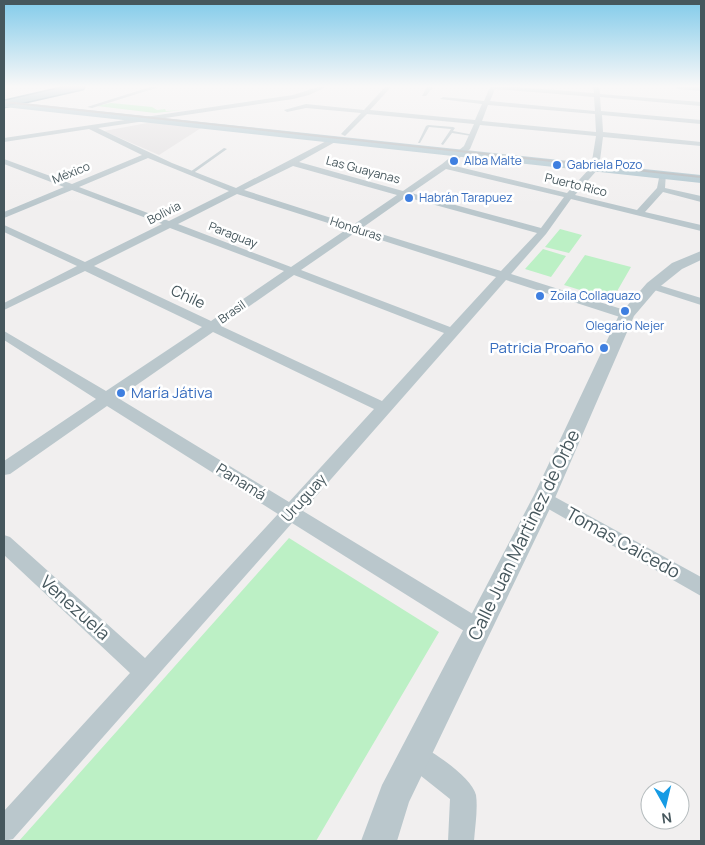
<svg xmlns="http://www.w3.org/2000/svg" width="705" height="845" viewBox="0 0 705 845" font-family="Manrope,sans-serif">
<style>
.education{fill:#e2e0e1}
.green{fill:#bcf0c5}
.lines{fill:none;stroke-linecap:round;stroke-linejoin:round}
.trunk-casing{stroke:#7198aa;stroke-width:3}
.service{fill:#bac7cc;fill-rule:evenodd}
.minor{fill:#bac7cc;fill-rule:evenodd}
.tertiary{fill:#bac7cc;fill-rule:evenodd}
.primary{fill:#aec5ce;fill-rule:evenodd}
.trunk{fill:#9ab9c6;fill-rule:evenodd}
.rail{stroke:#b1b6b9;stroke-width:2}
.shop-dot{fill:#3f7fe0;stroke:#fff;stroke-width:2}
.labels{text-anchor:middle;stroke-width:5;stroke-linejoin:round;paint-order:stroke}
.far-shop-label{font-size:12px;fill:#366cbe;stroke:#fff;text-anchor:start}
.far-street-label{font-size:12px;fill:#46575d;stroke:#fff}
.street-label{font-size:15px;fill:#46575d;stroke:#fff}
.shop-label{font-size:15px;fill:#366cbe;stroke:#fff;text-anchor:end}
.near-street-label{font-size:18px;fill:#46575d;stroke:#fff}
</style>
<rect width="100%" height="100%" fill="#f1efef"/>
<!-- education -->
<path class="education" d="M153,122L201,128L159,155L104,131Z"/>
<!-- green -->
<path class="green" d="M111,103L152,107L157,110L165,109L166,111L183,110L155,113L97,106Z
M560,229L582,235L569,253L545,247Z
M543,249L566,256L551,277L525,269Z
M585,255L631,267L612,300L564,285Z
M289,538L439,632L316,841H19Z"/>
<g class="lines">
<defs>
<path id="trunk" d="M65,87H84L83,89L4,107V101Z"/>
</defs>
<!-- trunk casing -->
<use href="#trunk" class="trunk-casing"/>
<!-- service -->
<path class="service" d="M428,125L453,127L455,128L453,131L474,135L472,136L452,133L443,145L441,144L451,129L429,127L420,143H418L426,126Z
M224,148L227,149L192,174H190V172Z"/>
<!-- minor -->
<path class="minor" d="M150,87H159L92,108L87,107Z
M318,87H326L309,95L293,99L98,128L172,163L236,188L334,137H337V141L299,162L403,191L442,164L464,146L474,124L367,114L345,136L341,134L361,113L306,108L287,112L284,110L306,104L364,110L385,87H391L370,110L475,120L482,104L440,99L443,97L484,101L490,87H516L594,93L593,87H599L600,94L701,102V106L600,97L601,111L701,120V124L602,115L603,132L701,142V146L603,137L599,168L575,195L637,210L657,188L660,173H666L665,188L701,196V202L663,192L645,212L701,225V231L571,199L546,234L511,274L631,312L633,315L631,318H623L506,280L303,511L486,622L489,629L486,636L479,639L472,636L292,523L13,839L4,841V811L130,673L4,555V535L10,537L145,658L278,514L107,406L10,474L4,475V461L96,399L4,340V331L106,391L202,327L85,271L4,310V303L77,266L4,232V225L85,262L162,224L72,190L4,218V212L64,187L4,164V159L72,184L142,155L89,129L4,142V138L293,95ZM495,89L594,97L595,111L490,101ZM488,105L595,114L596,132L482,121ZM480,125L596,136L591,167L567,193L451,165L470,149ZM148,158L229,191L169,221L79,187ZM293,166L397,195L353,225L244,190ZM446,169L564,197L541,228L411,193ZM237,194L347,229L291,267L178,224ZM406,197L537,233L501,271L362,228ZM170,228L284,271L211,321L94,266ZM356,232L496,277L450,327L301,270ZM294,275L444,333L382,401L221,326ZM213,332L374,409L289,502L118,398Z
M427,87H433L426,96H422Z
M675,87H701V91L678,89Z
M652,283L701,298V305L648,288L646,286L648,284Z
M544,491L701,577V596L538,503L535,498L538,493Z
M415,743C431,750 472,777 476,795C478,809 475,827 474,841H448L450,799L406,764L403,755L406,746Z"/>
<!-- tertiary -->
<path class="tertiary" d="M701,251V260L682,269L657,289L634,316L555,498L409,802L397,841H361L382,785L534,495L619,315L647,283L672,263Z"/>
<!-- primary -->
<path class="primary" d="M4,101L701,175V183L4,107Z"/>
<!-- trunk -->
<use href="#trunk" class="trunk"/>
<!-- rail -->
<path class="rail" d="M4,102L701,177"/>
</g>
<!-- sky -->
<linearGradient id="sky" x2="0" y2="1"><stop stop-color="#82cbea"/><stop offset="0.42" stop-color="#f9f8f8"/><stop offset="1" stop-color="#f9f8f8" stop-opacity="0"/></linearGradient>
<rect width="705" height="205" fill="url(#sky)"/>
<!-- markers -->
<g class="shop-dot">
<circle cx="454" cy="161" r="5"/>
<circle cx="557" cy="165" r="5"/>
<circle cx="409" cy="198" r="5"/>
<circle cx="540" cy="296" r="5"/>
<circle cx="625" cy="311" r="5"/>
<circle cx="604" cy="348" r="5"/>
<circle cx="121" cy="393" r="5"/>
</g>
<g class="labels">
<!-- far-shop labels -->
<g class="far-shop-label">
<text x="464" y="165">Alba Malte</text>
<text x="567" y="169">Gabriela Pozo</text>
<text x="419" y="202">Habrán Tarapuez</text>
<text x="550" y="300">Zoila Collaguazo</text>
<text x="625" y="330" text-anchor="middle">Olegario Nejer</text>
</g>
<!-- far-street labels -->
<g class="far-street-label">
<text transform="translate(363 170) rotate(15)" y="4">Las Guayanas</text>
<text transform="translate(71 173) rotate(-22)" y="4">México</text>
<text transform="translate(576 185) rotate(14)" y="4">Puerto Rico</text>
<text transform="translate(164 213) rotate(-27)" y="4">Bolivia</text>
<text transform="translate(356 229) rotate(18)" y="4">Honduras</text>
<text transform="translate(233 235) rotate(21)" y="4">Paraguay</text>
<text transform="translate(232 312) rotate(-35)" y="4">Brasil</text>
</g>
<!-- street labels -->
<g class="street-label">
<text transform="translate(188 297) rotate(25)" y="5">Chile</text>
<text transform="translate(241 482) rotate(32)" y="5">Panamá</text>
<text transform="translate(304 498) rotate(-48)" y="5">Uruguay</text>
</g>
<!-- shop labels -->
<g class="shop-label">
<text x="594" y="353">Patricia Proaño</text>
<text x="131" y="398" text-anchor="start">María Játiva</text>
</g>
<!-- near-street labels -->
<g class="near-street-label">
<text transform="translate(524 535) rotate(-64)" y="6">Calle Juan Martinez de Orbe</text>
<text transform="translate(623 543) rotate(29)" y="6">Tomas Caicedo</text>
<text transform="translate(75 608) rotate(42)" y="6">Venezuela</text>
</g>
</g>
<!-- border -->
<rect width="705" height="845" fill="none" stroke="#46575d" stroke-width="10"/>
<!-- north arrow -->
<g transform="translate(665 805) rotate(172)"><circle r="24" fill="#ffffff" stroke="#b5bcbe"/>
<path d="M0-4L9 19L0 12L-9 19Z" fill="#169be4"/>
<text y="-8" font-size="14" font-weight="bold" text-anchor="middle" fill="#46575d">N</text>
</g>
</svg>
